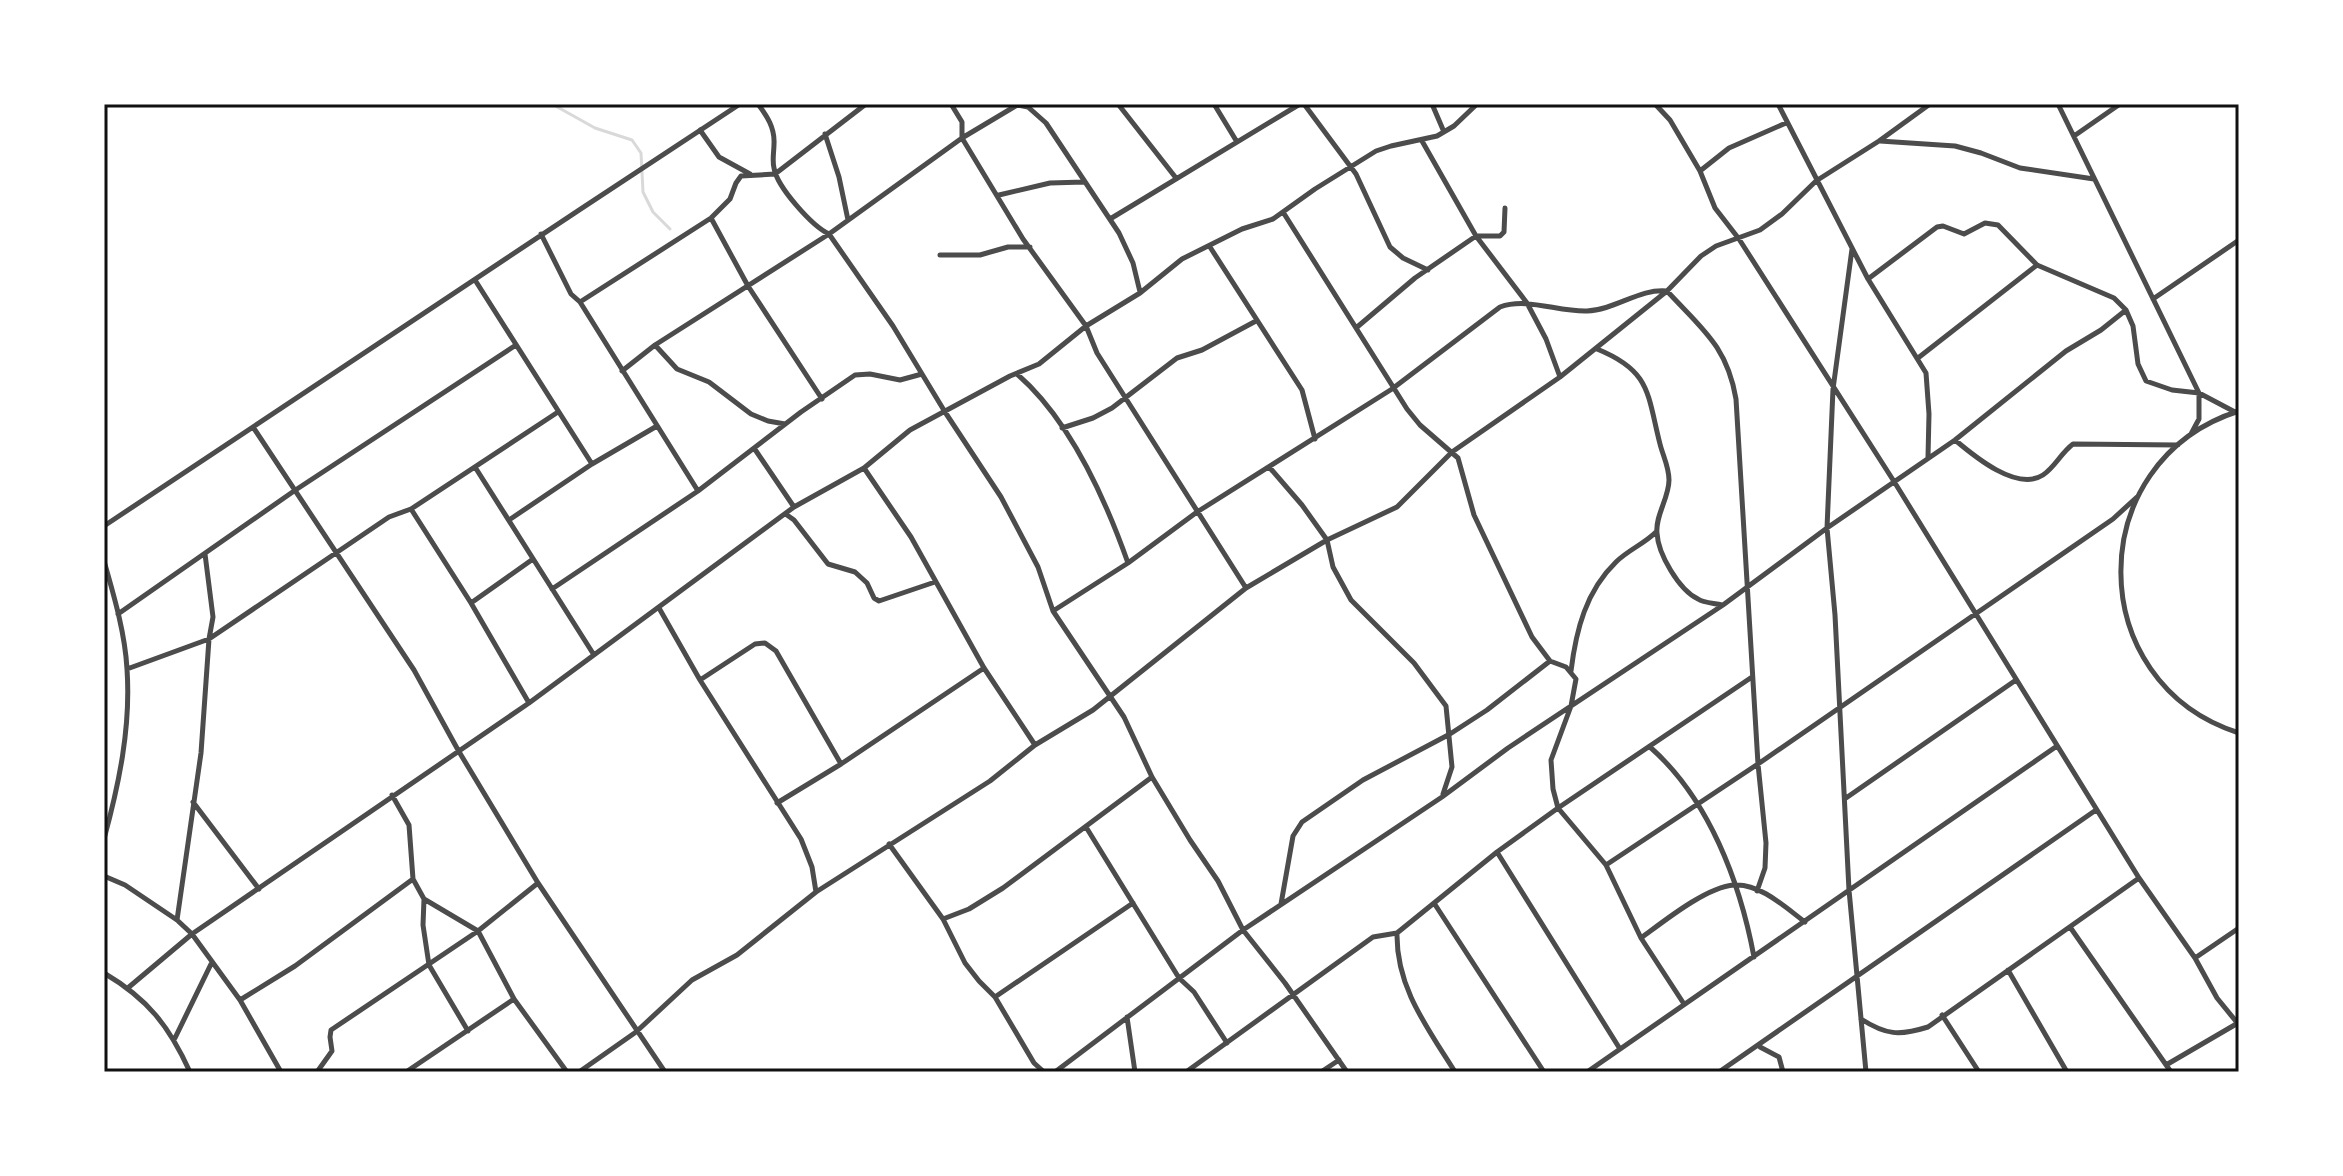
<svg xmlns="http://www.w3.org/2000/svg" width="2343" height="1176" viewBox="0 0 2343 1176" font-family="Poppins,sans-serif">
<style>
.lines{fill:none;stroke-linecap:round;stroke-linejoin:round}
.stream{stroke:#d9d9d9;stroke-width:3}
.minor{stroke:#4c4c4c;stroke-width:5}
.neatline{fill:none;stroke:#111;stroke-width:3}
</style>
<rect width="100%" height="100%" fill="#fff"/>
<g class="lines">
<!-- stream -->
<path class="stream" d="M552,104L595,128L632,140L641,153L643,192L653,212L670,229"/>
<!-- minor -->
<path class="minor" d="M758,104C767,116 775,128 774,144C774,152 772,160 774,168C777,187 812,226 829,234L893,326L945,412L1001,497L1038,567L1053,611L1124,717L1152,777L1190,840L1218,881L1243,930L1285,983L1347,1072
M951,104L962,122V138L1023,239L1086,326L1097,353L1246,588
M1012,104L1028,107L1046,123L1119,233L1133,263L1140,292
M1118,104L1176,178
M1214,104L1237,142
M1304,104L1356,174L1390,247L1403,258L1428,270
M1432,104L1444,132
M1655,104L1670,120L1700,171L1715,208L1739,239L1895,483L2139,878L2195,958L2217,998L2239,1025
M1778,104L1868,279L1926,373L1929,414L1928,457
M2058,104L2199,393V419L2191,434
M700,130L719,157L750,174
M825,134L839,177L848,220
M2074,136L2120,104
M1422,141L1476,236L1527,303L1546,339L1560,377
M1880,141L1955,146L1981,153L2020,168L2094,179
M1700,171L1729,148L1786,123
M999,195L1050,183L1084,182
M1283,212L1407,409L1420,425L1458,458L1474,515L1532,637L1550,661L1566,667L1576,679L1571,706L1551,760L1553,789L1558,808L1606,865L1641,938L1684,1004
M711,218L748,286L822,399
M1110,219L1300,104
M541,234L571,294L580,302L698,491
M1210,247L1302,390L1315,439
M1852,249L1833,389L1827,528L1835,615L1849,890L1866,1072
M940,255H980L1008,247H1030
M1868,279L1937,227L1943,226L1964,234L1985,223L1998,225L2037,265L2114,298L2126,310L2133,326L2138,364L2146,381L2172,390L2199,393L2235,412
M475,280L592,464
M2153,299L2239,240
M580,302L711,218L730,199L736,183L741,176L775,174L866,104
M1356,328L1415,278L1476,236H1500L1504,232L1505,208
M655,345L677,369L709,382L751,414L768,421L785,424
M1597,349C1651,371 1647,393 1660,444C1663,456 1669,467 1669,480C1669,498 1655,516 1657,533C1658,554 1679,590 1698,599C1704,603 1714,603 1722,605
M1918,358L2037,265
M622,371L655,345L829,234L962,138L1019,104
M1017,374C1070,420 1105,498 1128,563
M2239,411C2081,461 2082,683 2239,733
M253,427L414,670L458,750L538,883L665,1072
M1062,428L1093,418L1112,408L1177,358L1202,350L1256,321
M1955,440C1974,456 2017,492 2043,475C2055,467 2061,453 2073,444L2178,445
M754,448L794,507
M475,467L594,655
M864,468L911,537L984,668L1035,745
M1270,468L1302,505L1327,540L1333,567L1351,600L1414,663L1446,706L1452,767L1443,794
M411,509L471,603L529,703
M787,515L794,520L828,564L855,572L867,583L874,598L879,601L935,582
M509,520L592,464L657,426
M104,526C317,386 527,243 740,104
M104,561C114,596 125,633 127,669C131,727 119,784 104,839
M552,589L698,491L801,412L855,375L870,374L900,380L922,374
M471,603L533,559
M659,608L700,680L801,839L812,867L816,892
M1053,611L1128,563L1197,512L1392,389L1500,307C1527,297 1558,312 1587,311C1615,310 1640,288 1667,291C1702,329 1727,346 1736,399L1758,764L1766,843L1765,868L1757,891
M118,614L294,491L516,345
M127,669L209,639L389,517L411,509L558,412
M1571,671C1576,630 1586,591 1616,562C1628,550 1644,544 1656,532
M700,680L755,644L765,643L776,651L841,764
M1650,747C1709,799 1740,882 1754,957
M392,795L409,825L413,879L424,899L478,931L514,999L567,1072
M1846,798L2016,680
M193,802L259,889
M777,803L841,764L984,668
M1086,827L1179,978L1194,992L1227,1043
M889,844L943,919L965,963L979,981L995,997L1034,1063L1044,1072
M1497,852L1620,1049
M1606,865L1758,764L2113,519L2137,497
M104,876L125,885L177,920L192,934L240,1000L281,1072
M424,899L423,925L429,965L468,1031
M1434,903L1544,1072
M1281,904L1293,836L1302,822L1363,780L1450,734L1487,710L1550,661
M943,919L969,909L1003,888L1152,777
M177,920L201,753L209,639L213,617L205,554
M2070,927L2171,1072
M1397,933C1396,987 1427,1027 1455,1072
M1641,938C1663,922 1706,887 1734,885C1760,883 1786,908 1805,922
M2195,958L2239,928
M2008,970L2067,1072
M104,973C148,999 169,1026 190,1072
M129,987L192,934L529,703L794,507L864,468L910,430L1010,376L1039,364L1086,326L1140,293L1182,259L1242,229L1273,219L1315,189L1376,151L1391,146L1437,136L1454,126L1477,104
M995,997L1133,903
M240,1000L295,966L413,879
M1942,1015L1979,1072
M1127,1017L1135,1072
M1861,1019C1886,1035 1899,1036 1928,1027L2139,878
M175,1038L212,962
M1760,1047L1779,1057L1783,1072
M2166,1065L2238,1023
M317,1072L332,1051L330,1037L331,1030L478,931L538,883
M406,1072L514,999
M579,1072L636,1032L692,980L737,955L816,892L990,781L1035,745L1093,710L1246,588L1327,540L1397,507L1452,452L1560,377L1667,291L1701,256L1716,246L1760,230L1782,214L1816,181L1879,141L1930,104
M1055,1072L1243,930L1442,797L1508,748L1723,605L1827,528L1955,440L2066,351L2101,330L2126,310
M1186,1072L1373,937L1397,933L1497,852L1558,808L1752,677
M1321,1072L1339,1060
M1587,1072L2057,746
M1719,1072L2096,810"/>
</g>
<!-- border -->
<rect width="2343" height="1176" fill="none" stroke="#ffffff" stroke-width="212"/>
<rect x="106" y="106" width="2131" height="964" class="neatline"/>
</svg>
